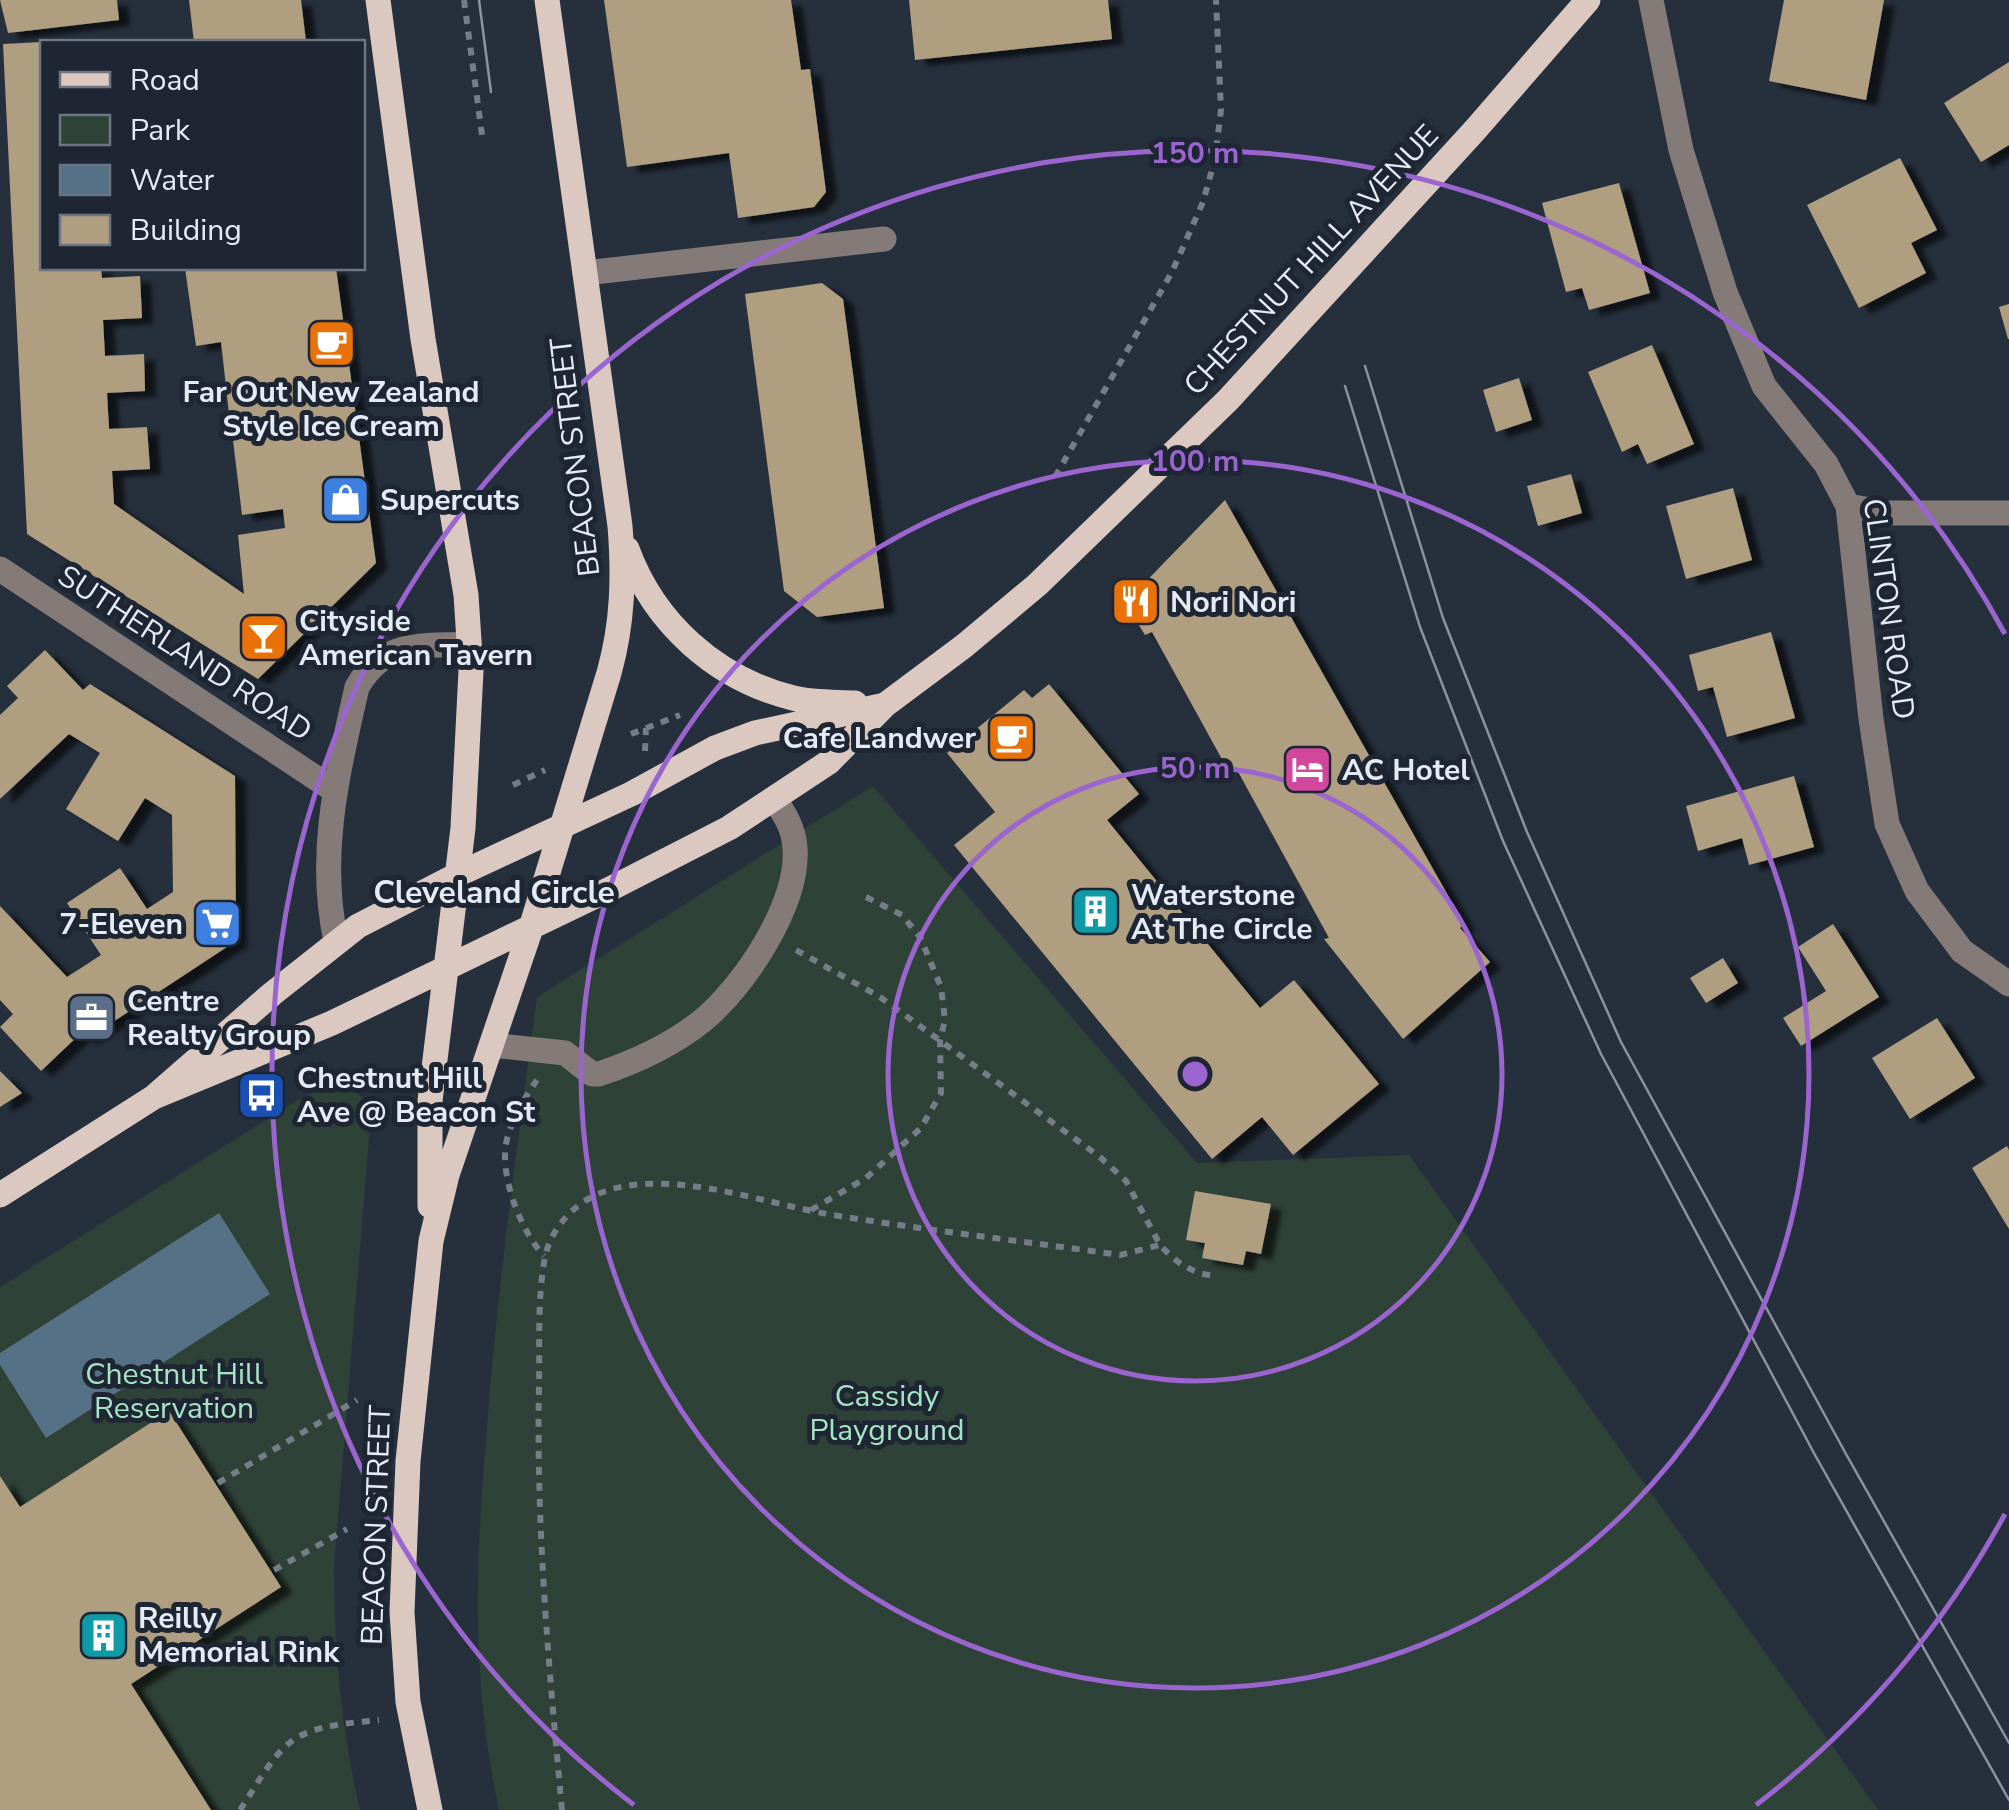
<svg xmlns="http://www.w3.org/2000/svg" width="2009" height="1810" viewBox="0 0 2009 1810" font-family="'Nunito Sans',sans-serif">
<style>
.green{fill:#2f4238}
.water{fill:#567085}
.building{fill:#b09e81;filter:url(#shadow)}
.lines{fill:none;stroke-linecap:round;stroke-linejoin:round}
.path{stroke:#747d88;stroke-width:6;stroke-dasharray:8 8;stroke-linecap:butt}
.minor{stroke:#847b78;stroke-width:25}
.major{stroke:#dac8c1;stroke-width:25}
.tram{stroke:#8c939e;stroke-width:2.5}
.ring{fill:none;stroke:#9b65cf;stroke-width:5}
.labels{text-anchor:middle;stroke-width:10;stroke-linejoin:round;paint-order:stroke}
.street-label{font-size:30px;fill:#e5ebf4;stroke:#1d2632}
.poi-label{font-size:30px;font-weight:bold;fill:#e5ebf4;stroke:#1d2632;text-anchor:start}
.park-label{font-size:30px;fill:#a7e3c5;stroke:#1d2632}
.neighbourhood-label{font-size:32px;font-weight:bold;fill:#e5ebf4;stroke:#1d2632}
.centre{fill:#9b65cf;stroke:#1d2632;stroke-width:5}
.ring-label{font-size:30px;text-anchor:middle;font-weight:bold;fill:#9b65cf;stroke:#1d2632;stroke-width:10;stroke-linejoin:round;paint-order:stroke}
</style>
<defs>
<filter id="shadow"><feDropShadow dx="11" dy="6" stdDeviation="2.5" flood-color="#0009"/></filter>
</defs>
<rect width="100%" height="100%" fill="#26303d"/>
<!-- green -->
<path class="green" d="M873,786L1197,1163L1409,1155L1878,1810H499C470,1676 476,1561 487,1426C498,1282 518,1140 537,997Z
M340,1085C358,1091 365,1097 371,1114L334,1565C334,1648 341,1729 360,1810H0V1287L296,1101L326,1086Z"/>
<!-- water -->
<path class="water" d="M219,1213L270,1294L46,1438L0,1365V1353Z"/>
<!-- building -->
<path class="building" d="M0,0H117L119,20L8,33Z
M189,0H301L306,42H194Z
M604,0H791L801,70L810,69L826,192L814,207L738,218L729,153L627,167Z
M909,0H1108L1112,39L915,60Z
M1784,0H1884L1866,100L1769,81Z
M42,42V268H101L102,278L140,276L142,318L103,320L105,356L144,354L145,391L107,393L109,429L147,427L150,469L112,471L114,504L244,594L238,535L285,528L283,509L242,515L233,440L272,435L270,418L230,423L221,342L196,346L185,268H336L376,563L258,679L27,534L3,44Z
M2009,62V145L1981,162L1944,103Z
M1900,158L1937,230L1911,243L1926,273L1859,308L1807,205Z
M1619,183L1650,293L1589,310L1582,288L1566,292L1542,203Z
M822,283L843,299L884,608L817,617L784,591L745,294Z
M2009,304V339H2008L1999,307Z
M1652,345L1694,444L1647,464L1638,444L1622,452L1588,372Z
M1519,378L1532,420L1496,432L1483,390Z
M1571,474L1582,513L1538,526L1527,486Z
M1733,488L1752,560L1686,579L1666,506Z
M1225,500L1464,924L1460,928L1490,962L1403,1039L1324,939L1329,938L1236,768L1229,772L1152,632L1145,635L1125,603Z
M1771,632L1795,718L1727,737L1713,687L1698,691L1689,655Z
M45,650L83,690L90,684L235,776L236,941L87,1039L81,1033L41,1071L0,1027L13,1014L0,1000V906L67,977L101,955L67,903L120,868L147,909L173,892L172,815L145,798L118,841L66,809L100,753L69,734L0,799V715L18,698L7,686Z
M1049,684L1139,794L1107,820L1260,1008L1294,980L1379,1084L1293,1155L1262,1117L1212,1159L954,845L995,812L947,753L1024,690L1032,698Z
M1794,776L1814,847L1749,865L1742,838L1698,851L1686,806Z
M1833,924L1879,997L1801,1046L1783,1018L1826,991L1798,947Z
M1723,958L1738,983L1706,1003L1690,978Z
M1937,1018L1975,1078L1910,1119L1872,1058Z
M0,1071L22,1093L0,1107Z
M2007,1146L2009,1150V1229L1972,1168Z
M1195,1191L1271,1204L1261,1254L1246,1251L1243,1265L1202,1258L1205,1243L1186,1240Z
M169,1411L281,1587L131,1684L211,1810H0V1476L20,1507Z"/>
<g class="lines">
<!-- path -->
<path class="path" d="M464,0L482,135
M1055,477L1172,272L1203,202L1215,159L1221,110L1216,0
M631,734L680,715
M645,751L646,728
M513,785L545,770
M796,950L880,997L1100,1157L1126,1181L1160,1245C1177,1263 1189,1272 1214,1276
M537,1080C523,1100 506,1128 505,1153C504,1186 522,1232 544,1256
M811,1210L866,1178L921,1128L941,1093L940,1040L945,1020L941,987L920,937L902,915L866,897
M218,1483L357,1400
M274,1570L347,1529
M240,1810C256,1787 275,1748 300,1736C324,1724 353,1723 379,1720
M562,1810C549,1669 536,1528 539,1386C540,1344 537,1299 545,1257C551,1228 575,1202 603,1192C669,1168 760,1202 827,1214C924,1230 1022,1241 1120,1255L1160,1245"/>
<!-- minor -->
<path class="minor" d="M1651,0L1681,150L1725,292L1764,386L1826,464L1848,506L1871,719L1887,824L1917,891L1962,951L2009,984
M585,273L884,239
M1848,506L1886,513H2009
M0,569L334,790
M336,941C317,854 338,772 357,687C385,639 420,647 469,644
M492,1045L565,1053L592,1074H599C635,1062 672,1045 702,1021C744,987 799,904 795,848C794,829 785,814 774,799"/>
<!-- major -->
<path class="major" d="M378,0L423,339L466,595L471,671L463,828L430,1101V1206
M627,549C654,623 716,679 793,698C813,703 835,702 855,703
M154,1097L332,1023L608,890L729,828L829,762L885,705L964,646L1037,585L1228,400L1475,130L1588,0
M0,1195L154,1097L272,994L358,926L457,875L631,794L715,748L755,733L885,705
M430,1810L408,1702L402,1612L408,1461L431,1241L447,1175L531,928L609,673C623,623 624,576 620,526L547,0"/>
<!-- tram -->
<path class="tram" d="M479,0L491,92
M1365,366L1443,618L1527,832L1621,1042L1846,1454L2009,1743
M1345,386L1420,627L1503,841L1601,1054L1815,1455L2009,1800"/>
</g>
<!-- distance rings -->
<g class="ring">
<circle cx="1195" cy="1074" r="307"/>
<circle cx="1195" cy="1074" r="614"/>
<path d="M2005 1514A922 922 0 0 1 1756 1805M634 1805A922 922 0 1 1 2005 634"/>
</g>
<!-- icons -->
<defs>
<symbol id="cafe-square" viewBox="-11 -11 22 22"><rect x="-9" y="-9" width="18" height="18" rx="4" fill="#e8710a" stroke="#1d2632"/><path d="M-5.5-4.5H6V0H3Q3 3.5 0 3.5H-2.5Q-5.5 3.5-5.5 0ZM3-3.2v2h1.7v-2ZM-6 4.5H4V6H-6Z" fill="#fff"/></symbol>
<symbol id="shop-square" viewBox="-11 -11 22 22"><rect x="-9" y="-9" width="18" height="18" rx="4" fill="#3f7fe0" stroke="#1d2632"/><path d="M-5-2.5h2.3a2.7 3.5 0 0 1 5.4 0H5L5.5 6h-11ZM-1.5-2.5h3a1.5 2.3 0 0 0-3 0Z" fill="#fff"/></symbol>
<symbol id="restaurant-square" viewBox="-11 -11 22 22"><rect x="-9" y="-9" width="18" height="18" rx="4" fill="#e8710a" stroke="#1d2632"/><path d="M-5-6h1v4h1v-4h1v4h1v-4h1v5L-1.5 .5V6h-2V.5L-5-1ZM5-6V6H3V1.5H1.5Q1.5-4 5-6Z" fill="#fff"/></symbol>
<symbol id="bar-square" viewBox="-11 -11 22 22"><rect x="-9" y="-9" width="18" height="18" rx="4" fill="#e8710a" stroke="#1d2632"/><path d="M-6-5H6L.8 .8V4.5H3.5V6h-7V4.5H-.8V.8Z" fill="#fff"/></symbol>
<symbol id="hotel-square" viewBox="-11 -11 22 22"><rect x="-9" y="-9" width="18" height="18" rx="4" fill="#d1479c" stroke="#1d2632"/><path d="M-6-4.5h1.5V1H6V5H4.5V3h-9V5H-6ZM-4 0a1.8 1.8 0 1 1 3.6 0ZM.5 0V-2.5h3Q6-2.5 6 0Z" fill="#fff"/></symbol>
<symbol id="building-square" viewBox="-11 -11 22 22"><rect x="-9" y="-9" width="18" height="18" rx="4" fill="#0f9aa8" stroke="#1d2632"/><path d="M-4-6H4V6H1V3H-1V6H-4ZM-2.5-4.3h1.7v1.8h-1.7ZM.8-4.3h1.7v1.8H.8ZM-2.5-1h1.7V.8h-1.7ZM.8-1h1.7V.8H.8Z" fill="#fff"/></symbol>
<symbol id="supermarket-square" viewBox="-11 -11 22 22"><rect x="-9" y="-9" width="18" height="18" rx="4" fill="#3f7fe0" stroke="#1d2632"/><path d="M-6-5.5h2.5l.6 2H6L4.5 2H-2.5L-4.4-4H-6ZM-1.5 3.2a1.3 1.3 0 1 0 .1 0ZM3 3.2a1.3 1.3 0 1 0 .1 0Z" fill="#fff"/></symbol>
<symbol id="office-square" viewBox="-11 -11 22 22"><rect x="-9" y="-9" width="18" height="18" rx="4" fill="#5c6f8a" stroke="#1d2632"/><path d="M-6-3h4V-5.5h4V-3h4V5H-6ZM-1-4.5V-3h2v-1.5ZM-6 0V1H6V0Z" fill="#fff"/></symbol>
<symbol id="bus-square" viewBox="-11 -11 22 22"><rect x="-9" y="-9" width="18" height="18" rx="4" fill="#1a4fb4" stroke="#1d2632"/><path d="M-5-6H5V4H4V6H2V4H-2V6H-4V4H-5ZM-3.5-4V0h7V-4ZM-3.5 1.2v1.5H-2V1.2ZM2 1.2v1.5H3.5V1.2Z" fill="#fff"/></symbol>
</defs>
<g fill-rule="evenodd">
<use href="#cafe-square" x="304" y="316" width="55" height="55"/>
<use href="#shop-square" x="318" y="472" width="55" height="55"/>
<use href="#restaurant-square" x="1108" y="574" width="55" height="55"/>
<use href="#bar-square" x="236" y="610" width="55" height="55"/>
<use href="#cafe-square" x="984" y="710" width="55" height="55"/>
<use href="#hotel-square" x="1280" y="742" width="55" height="55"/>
<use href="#building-square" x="1068" y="884" width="55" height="55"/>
<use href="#supermarket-square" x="190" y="896" width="55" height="55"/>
<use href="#office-square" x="64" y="990" width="55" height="55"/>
<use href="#bus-square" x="234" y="1068" width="55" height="55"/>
<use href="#building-square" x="76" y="1608" width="55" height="55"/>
</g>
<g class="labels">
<!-- street labels -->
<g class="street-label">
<text transform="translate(1311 260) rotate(-47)" y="10">CHESTNUT HILL AVENUE</text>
<text transform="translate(575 457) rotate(-97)" y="10">BEACON STREET</text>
<text transform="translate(1889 609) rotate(82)" y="10">CLINTON ROAD</text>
<text transform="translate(185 653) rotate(33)" y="10">SUTHERLAND ROAD</text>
<text transform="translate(376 1525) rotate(-88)" y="10">BEACON STREET</text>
</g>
<!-- poi labels -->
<g class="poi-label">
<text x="331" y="402" text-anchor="middle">Far Out New Zealand<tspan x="331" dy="34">Style Ice Cream</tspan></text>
<text x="380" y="510">Supercuts</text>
<text x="1170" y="612">Nori Nori</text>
<text x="299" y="631">Cityside<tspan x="299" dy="34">American Tavern</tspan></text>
<text x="976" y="748" text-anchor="end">Cafe Landwer</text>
<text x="1342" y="780">AC Hotel</text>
<text x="1131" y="905">Waterstone<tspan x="1131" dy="34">At The Circle</tspan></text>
<text x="183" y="934" text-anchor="end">7-Eleven</text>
<text x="127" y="1011">Centre<tspan x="127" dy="34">Realty Group</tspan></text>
<text x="297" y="1088">Chestnut Hill<tspan x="297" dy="34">Ave @ Beacon St</tspan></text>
<text x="138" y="1628">Reilly<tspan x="138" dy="34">Memorial Rink</tspan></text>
</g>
<!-- park labels -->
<g class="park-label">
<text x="174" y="1384">Chestnut Hill<tspan x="174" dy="34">Reservation</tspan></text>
<text x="887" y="1406">Cassidy<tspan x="887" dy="34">Playground</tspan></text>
</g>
<!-- neighbourhood labels -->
<g class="neighbourhood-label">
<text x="494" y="903">Cleveland Circle</text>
</g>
</g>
<circle cx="1195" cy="1074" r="15" class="centre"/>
<g class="ring-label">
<text x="1195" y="163">150 m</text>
<text x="1195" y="471">100 m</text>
<text x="1195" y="778">50 m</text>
</g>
<!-- legend -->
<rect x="40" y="40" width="325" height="230" fill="#1d2632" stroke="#6d7580" stroke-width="2.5"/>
<rect x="60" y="72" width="50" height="15" fill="#dac8c1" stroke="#6d7580" stroke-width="2.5"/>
<text x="130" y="90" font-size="30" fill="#e5ebf4">Road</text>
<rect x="60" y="115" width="50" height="30" fill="#2f4238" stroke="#6d7580" stroke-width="2.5"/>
<text x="130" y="140" font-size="30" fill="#e5ebf4">Park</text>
<rect x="60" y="165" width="50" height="30" fill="#567085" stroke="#6d7580" stroke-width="2.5"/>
<text x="130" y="190" font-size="30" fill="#e5ebf4">Water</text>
<rect x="60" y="215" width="50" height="30" fill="#b09e81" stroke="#6d7580" stroke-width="2.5"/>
<text x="130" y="240" font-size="30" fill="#e5ebf4">Building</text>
</svg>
